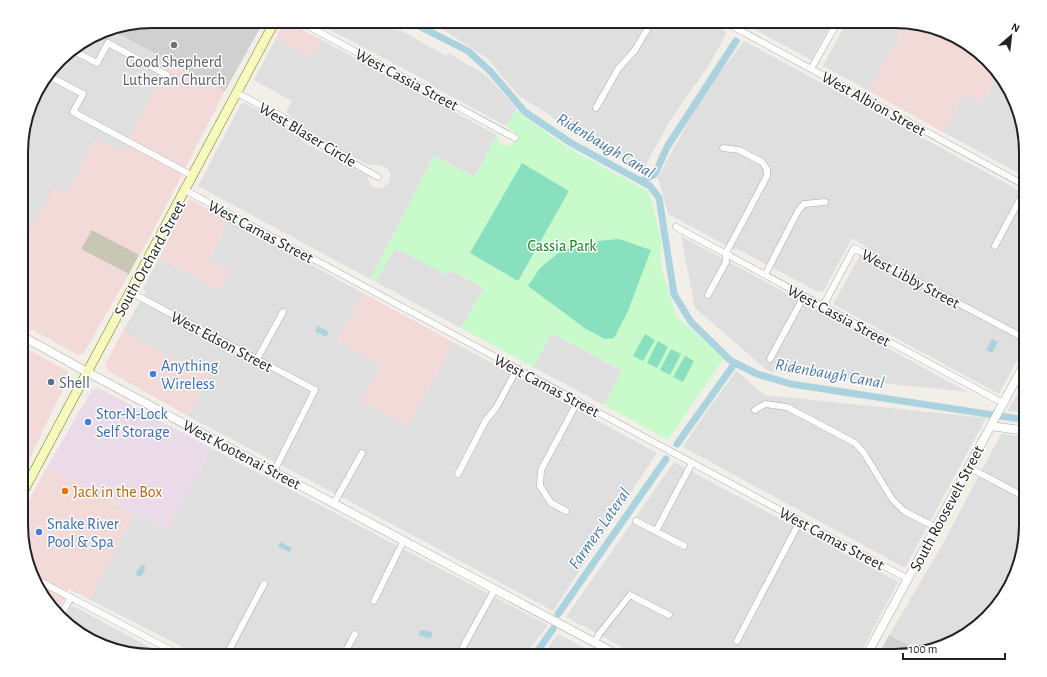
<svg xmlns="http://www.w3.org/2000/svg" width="1047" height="677" viewBox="0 0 1047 677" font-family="'Alegreya Sans',sans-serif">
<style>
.residential{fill:#e0dfdf}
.commercial{fill:#f2dad9}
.industrial{fill:#ebdbe8}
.religious{fill:#d0d0d0}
.construction{fill:#c7c7b4}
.park{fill:#c8facc}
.pitch{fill:#88e0be}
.water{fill:#aad3df}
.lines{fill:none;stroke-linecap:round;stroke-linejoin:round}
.canal{stroke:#aad3df;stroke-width:7}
.minor-casing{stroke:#a9a9a9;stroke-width:7}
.tertiary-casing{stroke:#a9a9a9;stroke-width:9}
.secondary-casing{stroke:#707d05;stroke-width:10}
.minor{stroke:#fff;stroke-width:6}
.tertiary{stroke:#fff;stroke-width:8}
.secondary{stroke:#f7fabf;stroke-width:9}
.worship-dot{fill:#6b7280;stroke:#fff;stroke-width:1.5}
.shop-dot{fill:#3f7fe0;stroke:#fff;stroke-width:1.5}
.service-dot{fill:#5c6f8a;stroke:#fff;stroke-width:1.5}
.food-dot{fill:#e8710a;stroke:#fff;stroke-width:1.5}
.labels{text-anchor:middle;stroke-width:3;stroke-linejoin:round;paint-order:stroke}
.worship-label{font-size:16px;fill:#5b616d;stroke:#fff}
.street-label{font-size:16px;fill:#222;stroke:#fff}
.park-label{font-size:16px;fill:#0c8416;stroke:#fff}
.shop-label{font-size:16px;fill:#366cbe;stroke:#fff;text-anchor:start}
.service-label{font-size:16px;fill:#4e5e75;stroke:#fff;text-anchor:start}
.food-label{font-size:16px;fill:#c56008;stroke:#fff;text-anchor:start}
.water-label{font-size:17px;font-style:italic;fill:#4a7aab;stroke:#fff}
.rim{fill:none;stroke:#222;stroke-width:2}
</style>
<rect width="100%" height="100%" fill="#f2efe9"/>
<!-- residential -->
<path class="residential" d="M426,21H707L727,32L709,65L671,119L643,170L576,136L548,114L519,96L487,58L439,27Z
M757,21H833L811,60L752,28Z
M847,21H895L906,23L869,91L823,66Z
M377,26L402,31L446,56L448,53L486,75L517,109L506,126L430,85L431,83L328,29Z
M120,27L117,33L169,61L121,153L95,139L66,194L54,188L22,246V135L35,94L66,54L102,31Z
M276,38L312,58L322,40L497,135L475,177L434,156L370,279L198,186L241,104L245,103L280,122L305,143L368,176L369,183L373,187L382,188L389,183L391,175L387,168L379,165H369L310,135L286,112L292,101L254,80Z
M744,41L1026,194V344L999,394L833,304L865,246L853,239L852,238L824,290L818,292L736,248L735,250L723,244L668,214L658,178L665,164L706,90Z
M998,75L1009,87L1026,144V177L943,132L964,93L983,103Z
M229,220L363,293L337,341L381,365L362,401L408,426L453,342L657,453L553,611L364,509L188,416L209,377L123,331L146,291L143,289L159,258L220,291L209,259Z
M681,236L968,392L768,371L695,308Z
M395,248L447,275L450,270L484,288L461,328L376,282Z
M552,333L622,371L604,405L533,367Z
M736,371L765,395L986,418L905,568L683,447L706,412Z
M1026,381V413L1007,411Z
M1001,434L1026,437V533L1004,598L960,639L919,651L889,635L940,549Z
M211,448L548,625L524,656H200L89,599L135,514L167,530Z
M674,462L898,582L859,656H639L566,617Z
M71,605L166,656H152L110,649L79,634L65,619Z
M558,634L600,656H542Z"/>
<!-- commercial -->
<path class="commercial" d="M285,21L322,40L312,58L276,38Z
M906,23L937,28L968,43L998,75L983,103L964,93L943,132L869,91Z
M169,61L225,91L149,239L139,255L92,230L82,249L129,274L84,353L78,355L22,324V246L54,187L66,194L95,139L121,152Z
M190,199L229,220L209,259L230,271L220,291L159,258Z
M363,293L453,342L408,426L362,401L381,365L337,341Z
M123,331L209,377L188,416L108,371L105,365Z
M22,346L67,371L70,378L57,401L22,475Z
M47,467L135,514L89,599L69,589L58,611L39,591L22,542V513Z"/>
<!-- industrial -->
<path class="industrial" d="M99,388L211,448L167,530L47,467L92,390Z"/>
<!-- religious -->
<path class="religious" d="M152,21H264L225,91L117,33L120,27Z
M889,635L919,651L903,656H878Z"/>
<!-- construction -->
<path class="construction" d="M92,230L139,255L129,274L81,249Z"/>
<!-- park -->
<path class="park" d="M517,109L523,116L567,147L649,192L661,238V266L677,317L724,358L668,440L604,405L622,370L552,333L533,367L461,328L484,288L451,270L447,275L395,248L376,282L370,279L434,156L475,177L497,135L498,141L504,146L510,145L514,141V132L506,126Z"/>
<!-- pitch -->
<path class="pitch" d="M522,163L569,191L518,281L470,253Z
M619,239L651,250L628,311L614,338L605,339L586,329L528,286L540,268L561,251L587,242Z
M645,334L655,340L643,361L633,356Z
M658,341L668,347L657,368L647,363Z
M671,349L681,354L670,375L660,370Z
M685,356L694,361L683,382L673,377Z"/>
<!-- water -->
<path class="water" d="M318,326L329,332L326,337L315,331Z
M992,339L998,342L992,353L986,350Z
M280,542L292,548L289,552L278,546Z
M141,565H143L145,566C145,570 144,574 140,576H137L136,571L139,569Z
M420,630L432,632L431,638L419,636Z"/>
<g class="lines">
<!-- canal -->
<path class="canal" d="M396,21L415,24L468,51L490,71L525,112L571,143L650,186L659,198L674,294L691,322L731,361L757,374L791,384L1026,420
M751,24L753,21
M641,181L655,174L667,147L736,41
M677,444L735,363
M558,614L666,459
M534,656L553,629"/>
<defs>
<path id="minor" d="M299,21L515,138
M723,21L1026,186
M72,50L97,63L108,43L167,75
M811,69L838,21
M49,76L83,94L73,112L193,176
M237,93L283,117L305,136L378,177
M596,108L618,69L635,50L652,21
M185,190L908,579
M676,227L1003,403
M995,246L1026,188
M765,275L798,211L804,204L825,202
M130,292L315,390L274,471
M708,295L726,262V253L767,176V169L762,162L739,150L723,148
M823,306L854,248L1026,339
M257,359L283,312
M770,359L804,296
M755,410L765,404L787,407L855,443L864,453L892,499L904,511L935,527
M968,467L1021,495L1026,503
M458,474L486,420L496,408L517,369
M334,503L362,453
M566,511L551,503L540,486L541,470L578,401
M636,521L684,546
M656,531L692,463
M34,578L182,656
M374,601L404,540
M61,615L71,597
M737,641L800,521
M595,642L599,634L630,595L669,615
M463,647L495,589
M226,656L264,584
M343,656L355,634
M601,656L605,648"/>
<path id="tertiary" d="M22,336L87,372L620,656
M991,426L1026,431
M866,656L1026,361"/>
<path id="secondary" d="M22,494L275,21"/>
</defs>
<!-- minor casing -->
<use href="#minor" class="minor-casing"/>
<!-- tertiary casing -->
<use href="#tertiary" class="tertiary-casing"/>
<!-- secondary casing -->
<use href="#secondary" class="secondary-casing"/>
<!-- minor -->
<use href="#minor" class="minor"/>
<!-- tertiary -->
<use href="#tertiary" class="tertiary"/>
<!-- secondary -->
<use href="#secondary" class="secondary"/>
</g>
<!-- markers -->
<circle class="worship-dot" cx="174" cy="45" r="4"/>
<g class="shop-dot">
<circle cx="153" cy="374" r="4"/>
<circle cx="88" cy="422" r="4"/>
<circle cx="39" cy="532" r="4"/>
</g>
<circle class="service-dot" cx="51" cy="382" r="4"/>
<circle class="food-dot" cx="65" cy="491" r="4"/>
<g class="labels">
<!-- worship labels -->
<g class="worship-label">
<text x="174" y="67">Good Shepherd<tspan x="174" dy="18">Lutheran Church</tspan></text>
</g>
<!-- street labels -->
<g class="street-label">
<text transform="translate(407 79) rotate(28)" y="6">West Cassia Street</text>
<text transform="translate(874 103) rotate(29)" y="6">West Albion Street</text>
<text transform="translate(308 134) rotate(31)" y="6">West Blaser Circle</text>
<text transform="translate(261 231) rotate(28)" y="6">West Camas Street</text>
<text transform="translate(149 258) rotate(-61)" y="6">South Orchard Street</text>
<text transform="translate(911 278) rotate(28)" y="6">West Libby Street</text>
<text transform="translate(839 315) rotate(28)" y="6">West Cassia Street</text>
<text transform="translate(222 341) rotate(28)" y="6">West Edson Street</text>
<text transform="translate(547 385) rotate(28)" y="6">West Camas Street</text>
<text transform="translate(242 454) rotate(28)" y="6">West Kootenai Street</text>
<text transform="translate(946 508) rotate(-62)" y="6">South Roosevelt Street</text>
<text transform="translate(832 538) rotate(28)" y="6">West Camas Street</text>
</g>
<!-- park labels -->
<g class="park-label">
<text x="562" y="251">Cassia Park</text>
</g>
<!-- shop labels -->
<g class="shop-label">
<text x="161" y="371">Anything<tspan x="161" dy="18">Wireless</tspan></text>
<text x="96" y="419">Stor-N-Lock<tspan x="96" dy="18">Self Storage</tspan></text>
<text x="47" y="529">Snake River<tspan x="47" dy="18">Pool &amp; Spa</tspan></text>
</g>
<!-- service labels -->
<g class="service-label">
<text x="59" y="388">Shell</text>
</g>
<!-- food labels -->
<g class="food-label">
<text x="73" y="497">Jack in the Box</text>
</g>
<!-- water labels -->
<g class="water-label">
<text transform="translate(606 145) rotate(31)" y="6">Ridenbaugh Canal</text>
<text transform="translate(830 373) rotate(10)" y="6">Ridenbaugh Canal</text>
<text transform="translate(599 528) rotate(-55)" y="6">Farmers Lateral</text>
</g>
</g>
<!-- crop -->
<path d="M0 0H1047V677H0ZM152 28H895A124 124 0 0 1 1019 152V525A124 124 0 0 1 895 649H152A124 124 0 0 1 28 525V152A124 124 0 0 1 152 28Z" fill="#fff" fill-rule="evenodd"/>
<path class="rim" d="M152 28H895A124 124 0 0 1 1019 152V525A124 124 0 0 1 895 649H152A124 124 0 0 1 28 525V152A124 124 0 0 1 152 28Z"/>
<!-- north arrow -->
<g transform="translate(1011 36) rotate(28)" stroke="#ffffff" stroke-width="3" paint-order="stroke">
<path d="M0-3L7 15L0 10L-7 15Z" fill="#222222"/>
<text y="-6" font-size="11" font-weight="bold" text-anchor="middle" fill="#222222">N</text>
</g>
<!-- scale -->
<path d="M903 653v6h102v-6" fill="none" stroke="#222222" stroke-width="2"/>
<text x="909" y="653" font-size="12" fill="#222222" stroke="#ffffff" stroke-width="3" paint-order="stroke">100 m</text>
</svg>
